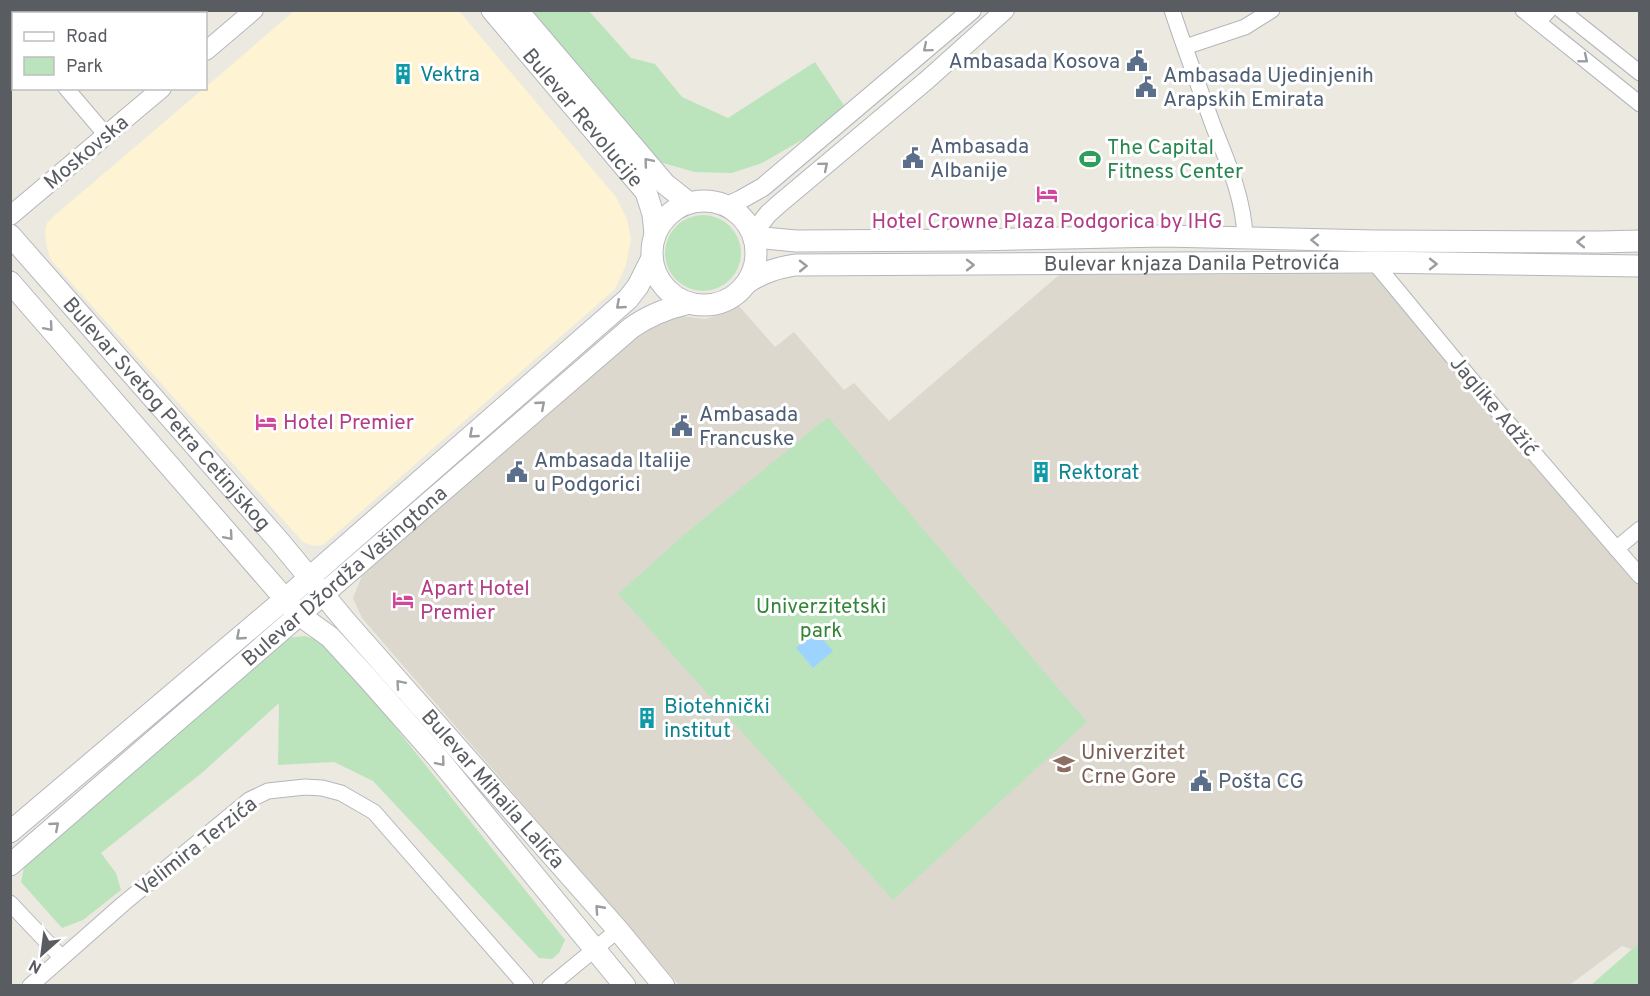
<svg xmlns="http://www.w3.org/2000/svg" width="1650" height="996" viewBox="0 0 1650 996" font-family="Overpass,sans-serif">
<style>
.commercial{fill:#fef4d3}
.education{fill:#dcd8ce}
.green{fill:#bbe4bc}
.water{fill:#9dd3ff}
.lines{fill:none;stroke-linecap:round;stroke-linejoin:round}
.minor-casing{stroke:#b3b6bb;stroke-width:17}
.tertiary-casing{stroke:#b3b6bb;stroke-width:20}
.secondary-casing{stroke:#b4b7bd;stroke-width:23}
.minor{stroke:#fff;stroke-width:15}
.tertiary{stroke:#fff;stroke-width:18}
.secondary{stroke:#fff;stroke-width:21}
.oneway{stroke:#9b9da0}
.labels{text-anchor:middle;stroke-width:6;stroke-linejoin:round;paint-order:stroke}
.service-label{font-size:21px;fill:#4e5e75;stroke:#fff;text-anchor:start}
.culture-label{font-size:21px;fill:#0d838f;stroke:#fff;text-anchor:start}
.street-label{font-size:21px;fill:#595c61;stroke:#fff}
.leisure-label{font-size:21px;fill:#27864d;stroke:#fff;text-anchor:start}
.hotel-label{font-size:21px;fill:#b23c85;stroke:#fff;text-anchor:start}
.park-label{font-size:21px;fill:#348538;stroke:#fff}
.education-label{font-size:21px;fill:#785e54;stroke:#fff;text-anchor:start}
</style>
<rect width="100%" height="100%" fill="#ece9e0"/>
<!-- commercial -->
<path class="commercial" d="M459,11L616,197L627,219L631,239L626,265L615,289L323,545L314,546L303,542L51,260L47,248L45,231L47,223L54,216L203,89L206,88V87L294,11Z"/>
<!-- education -->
<path class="education" d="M1378,274L1639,582V952L1622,946L1568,986L679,985L362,618L353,598L362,576L641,326L673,315L705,319L729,312L739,306L775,347L794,332L844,390L854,383L889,421L1059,275Z"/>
<!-- green -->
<path class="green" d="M532,11H589L631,58L655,64L682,97L728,118L815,62L849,113L762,163L732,173L695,172L659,162Z
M665 253a38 38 0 1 1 76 0a38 38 0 1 1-76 0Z
M828,417L1087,722L893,900L618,594L685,534Z
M305,636L329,644L565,940L559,953L552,959L539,958L373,781L334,762L278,765L279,703L203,772L101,853L116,873L121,890L83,920L62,928L21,882L25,863L286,638Z
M1639,943V985H1591Z"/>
<!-- water -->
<path class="water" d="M816,631L833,651L813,668L796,648Z"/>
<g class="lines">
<defs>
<path id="minor" d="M1172,10C1185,50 1200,89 1214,128C1228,163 1244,199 1245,238
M1523,10L1640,104
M1561,10L1640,73
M90,14L93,10
M1538,22L1549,10
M10,24L14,27
M1185,47L1245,27L1272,10
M66,88L106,135
M1374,262L1489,401L1640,576
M1616,549L1640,529
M10,903L62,958
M30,986L123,904L249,800L268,791L305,787L322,788L341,793L374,812L526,986
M550,986L618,930"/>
<path id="tertiary" d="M206,51L254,10
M727,206L740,200L763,187L972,10
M10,216L162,88
M753,233L768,214L779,204L927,80L1005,10"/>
<g id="secondary">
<path id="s1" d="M492,10L646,192L653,214L655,234"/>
<path d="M517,10L665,184L689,203"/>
<circle cx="704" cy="253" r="52"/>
<path id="s2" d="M10,235L279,541L347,623L618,930L664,986"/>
<path d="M755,237L796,241L974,240L1164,236L1374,241L1599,242L1640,241"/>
<path d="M10,282L298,614L330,637L371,682L438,758L625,986"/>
<path id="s3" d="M748,282C764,272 777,268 795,265L1374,262L1640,266"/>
<path d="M10,832L285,599L628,299L638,286L652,258"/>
<path id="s4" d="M10,865L631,328C649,315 668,308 689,303"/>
</g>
</defs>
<!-- minor casing -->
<use href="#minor" class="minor-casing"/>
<!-- tertiary casing -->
<use href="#tertiary" class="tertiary-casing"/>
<!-- secondary casing -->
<use href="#secondary" class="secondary-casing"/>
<!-- minor -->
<use href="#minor" class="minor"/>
<!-- tertiary -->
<use href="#tertiary" class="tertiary"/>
<!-- secondary -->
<use href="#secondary" class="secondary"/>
</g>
<!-- one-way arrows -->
<defs><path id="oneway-chevron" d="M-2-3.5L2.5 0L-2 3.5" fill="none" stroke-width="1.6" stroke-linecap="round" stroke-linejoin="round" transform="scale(1.5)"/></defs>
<g class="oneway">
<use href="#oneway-chevron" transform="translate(927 48) rotate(140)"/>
<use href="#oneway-chevron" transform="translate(1584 59) rotate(39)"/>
<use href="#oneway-chevron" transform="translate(648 162) rotate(-130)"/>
<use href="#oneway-chevron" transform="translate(824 166) rotate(-40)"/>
<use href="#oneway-chevron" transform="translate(1315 240) rotate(-179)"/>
<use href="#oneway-chevron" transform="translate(1581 242) rotate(-180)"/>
<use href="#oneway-chevron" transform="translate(1433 264)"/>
<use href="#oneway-chevron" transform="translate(970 265)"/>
<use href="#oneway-chevron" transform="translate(803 266) rotate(-1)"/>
<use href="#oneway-chevron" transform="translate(620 305) rotate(139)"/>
<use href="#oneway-chevron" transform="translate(49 327) rotate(49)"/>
<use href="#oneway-chevron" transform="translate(541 405) rotate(-41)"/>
<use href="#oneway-chevron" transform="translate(473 434) rotate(139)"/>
<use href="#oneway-chevron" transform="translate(229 536) rotate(49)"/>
<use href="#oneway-chevron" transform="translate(240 636) rotate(139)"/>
<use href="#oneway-chevron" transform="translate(400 684) rotate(-131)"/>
<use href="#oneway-chevron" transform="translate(441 762) rotate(50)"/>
<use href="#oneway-chevron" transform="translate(55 826) rotate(-41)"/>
<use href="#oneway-chevron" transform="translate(599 909) rotate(-132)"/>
</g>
<!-- icons -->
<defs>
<symbol id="civic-bare" viewBox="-9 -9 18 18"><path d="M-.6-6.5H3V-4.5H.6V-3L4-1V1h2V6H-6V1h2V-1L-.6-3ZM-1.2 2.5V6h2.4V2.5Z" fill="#5c6f8a" stroke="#fff" stroke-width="2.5" paint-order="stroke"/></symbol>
<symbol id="building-bare" viewBox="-9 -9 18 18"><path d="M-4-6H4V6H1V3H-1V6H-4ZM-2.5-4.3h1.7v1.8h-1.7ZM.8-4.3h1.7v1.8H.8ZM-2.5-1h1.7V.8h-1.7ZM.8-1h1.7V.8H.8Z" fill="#0f9aa8" stroke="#fff" stroke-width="2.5" paint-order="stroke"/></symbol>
<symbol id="stadium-bare" viewBox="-9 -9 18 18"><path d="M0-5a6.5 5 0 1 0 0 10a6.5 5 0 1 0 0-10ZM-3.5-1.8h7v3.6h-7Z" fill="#2e9e5b" stroke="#fff" stroke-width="2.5" paint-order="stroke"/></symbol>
<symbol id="hotel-bare" viewBox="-9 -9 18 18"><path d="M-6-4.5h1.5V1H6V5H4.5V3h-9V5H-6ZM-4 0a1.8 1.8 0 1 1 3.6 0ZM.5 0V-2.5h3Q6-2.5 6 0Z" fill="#d1479c" stroke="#fff" stroke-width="2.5" paint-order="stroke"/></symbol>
<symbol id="university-bare" viewBox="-9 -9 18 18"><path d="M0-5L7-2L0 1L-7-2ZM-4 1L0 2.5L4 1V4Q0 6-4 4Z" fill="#8d6e63" stroke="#fff" stroke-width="2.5" paint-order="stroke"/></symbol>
</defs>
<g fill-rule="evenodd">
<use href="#civic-bare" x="1122" y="46" width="30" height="30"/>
<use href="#building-bare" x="388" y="59" width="30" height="30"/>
<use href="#civic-bare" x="1131" y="72" width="30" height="30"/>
<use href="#civic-bare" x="898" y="143" width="30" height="30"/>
<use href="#stadium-bare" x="1075" y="144" width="30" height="30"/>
<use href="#hotel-bare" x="1032" y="179" width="30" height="30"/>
<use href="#hotel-bare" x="251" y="407" width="30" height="30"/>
<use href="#civic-bare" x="667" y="411" width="30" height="30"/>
<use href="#civic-bare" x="502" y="457" width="30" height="30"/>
<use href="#building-bare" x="1026" y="457" width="30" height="30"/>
<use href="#hotel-bare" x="388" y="585" width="30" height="30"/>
<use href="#building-bare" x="632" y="703" width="30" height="30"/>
<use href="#university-bare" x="1049" y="749" width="30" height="30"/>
<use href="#civic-bare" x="1186" y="766" width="30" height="30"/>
</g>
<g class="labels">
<!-- service labels -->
<g class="service-label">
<text x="1120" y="68" text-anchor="end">Ambasada Kosova</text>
<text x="1163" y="82">Ambasada Ujedinjenih<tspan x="1163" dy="24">Arapskih Emirata</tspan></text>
<text x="930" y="153">Ambasada<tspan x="930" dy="24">Albanije</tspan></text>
<text x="699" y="421">Ambasada<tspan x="699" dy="24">Francuske</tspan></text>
<text x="534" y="467">Ambasada Italije<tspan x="534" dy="24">u Podgorici</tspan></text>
<text x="1218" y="788">Pošta CG</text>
</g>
<!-- culture labels -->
<g class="culture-label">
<text x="420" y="81">Vektra</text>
<text x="1058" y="479">Rektorat</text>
<text x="664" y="713">Biotehnički<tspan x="664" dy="24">institut</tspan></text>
</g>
<!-- street labels -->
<g class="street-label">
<text dy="7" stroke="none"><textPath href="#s1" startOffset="141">Bulevar Revolucije</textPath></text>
<text transform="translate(86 152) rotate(-40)" y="7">Moskovska</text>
<text dy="7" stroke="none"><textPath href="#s3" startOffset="447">Bulevar knjaza Danila Petrovića</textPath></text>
<text transform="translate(1494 406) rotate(50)" y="7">Jaglike Adžić</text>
<text dy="7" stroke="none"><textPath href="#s2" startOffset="238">Bulevar Svetog Petra Cetinjskog</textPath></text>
<text dy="7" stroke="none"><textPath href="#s4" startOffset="442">Bulevar Džordža Vašingtona</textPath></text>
<text dy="7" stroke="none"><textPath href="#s2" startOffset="735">Bulevar Mihaila Lalića</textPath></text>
<text transform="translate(196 846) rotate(-38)" y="7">Velimira Terzića</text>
</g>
<!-- leisure labels -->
<g class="leisure-label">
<text x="1107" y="154">The Capital<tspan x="1107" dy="24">Fitness Center</tspan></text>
</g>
<!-- hotel labels -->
<g class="hotel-label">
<text x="1047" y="228" text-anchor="middle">Hotel Crowne Plaza Podgorica by IHG</text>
<text x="283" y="429">Hotel Premier</text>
<text x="420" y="595">Apart Hotel<tspan x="420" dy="24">Premier</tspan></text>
</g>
<!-- park labels -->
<g class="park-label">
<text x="821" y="613">Univerzitetski<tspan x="821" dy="24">park</tspan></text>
</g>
<!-- education labels -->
<g class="education-label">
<text x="1081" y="759">Univerzitet<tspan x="1081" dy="24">Crne Gore</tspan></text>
</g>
</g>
<!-- border -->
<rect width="1650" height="996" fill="none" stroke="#595c61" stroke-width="24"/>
<!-- legend -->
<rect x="12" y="12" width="195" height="78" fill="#ffffff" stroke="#bdbec0" stroke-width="1.5"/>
<rect x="24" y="32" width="30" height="9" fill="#ffffff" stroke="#bdbec0" stroke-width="1.5"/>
<text x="66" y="42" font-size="18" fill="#595c61">Road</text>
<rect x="24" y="57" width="30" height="18" fill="#bbe4bc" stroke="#bdbec0" stroke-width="1.5"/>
<text x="66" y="72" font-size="18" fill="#595c61">Park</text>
<!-- north arrow -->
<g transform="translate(42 954) rotate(208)" stroke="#ffffff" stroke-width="4.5" paint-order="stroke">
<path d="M0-4.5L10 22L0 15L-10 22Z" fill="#595c61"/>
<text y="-9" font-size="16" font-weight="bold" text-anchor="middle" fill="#595c61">N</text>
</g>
</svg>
